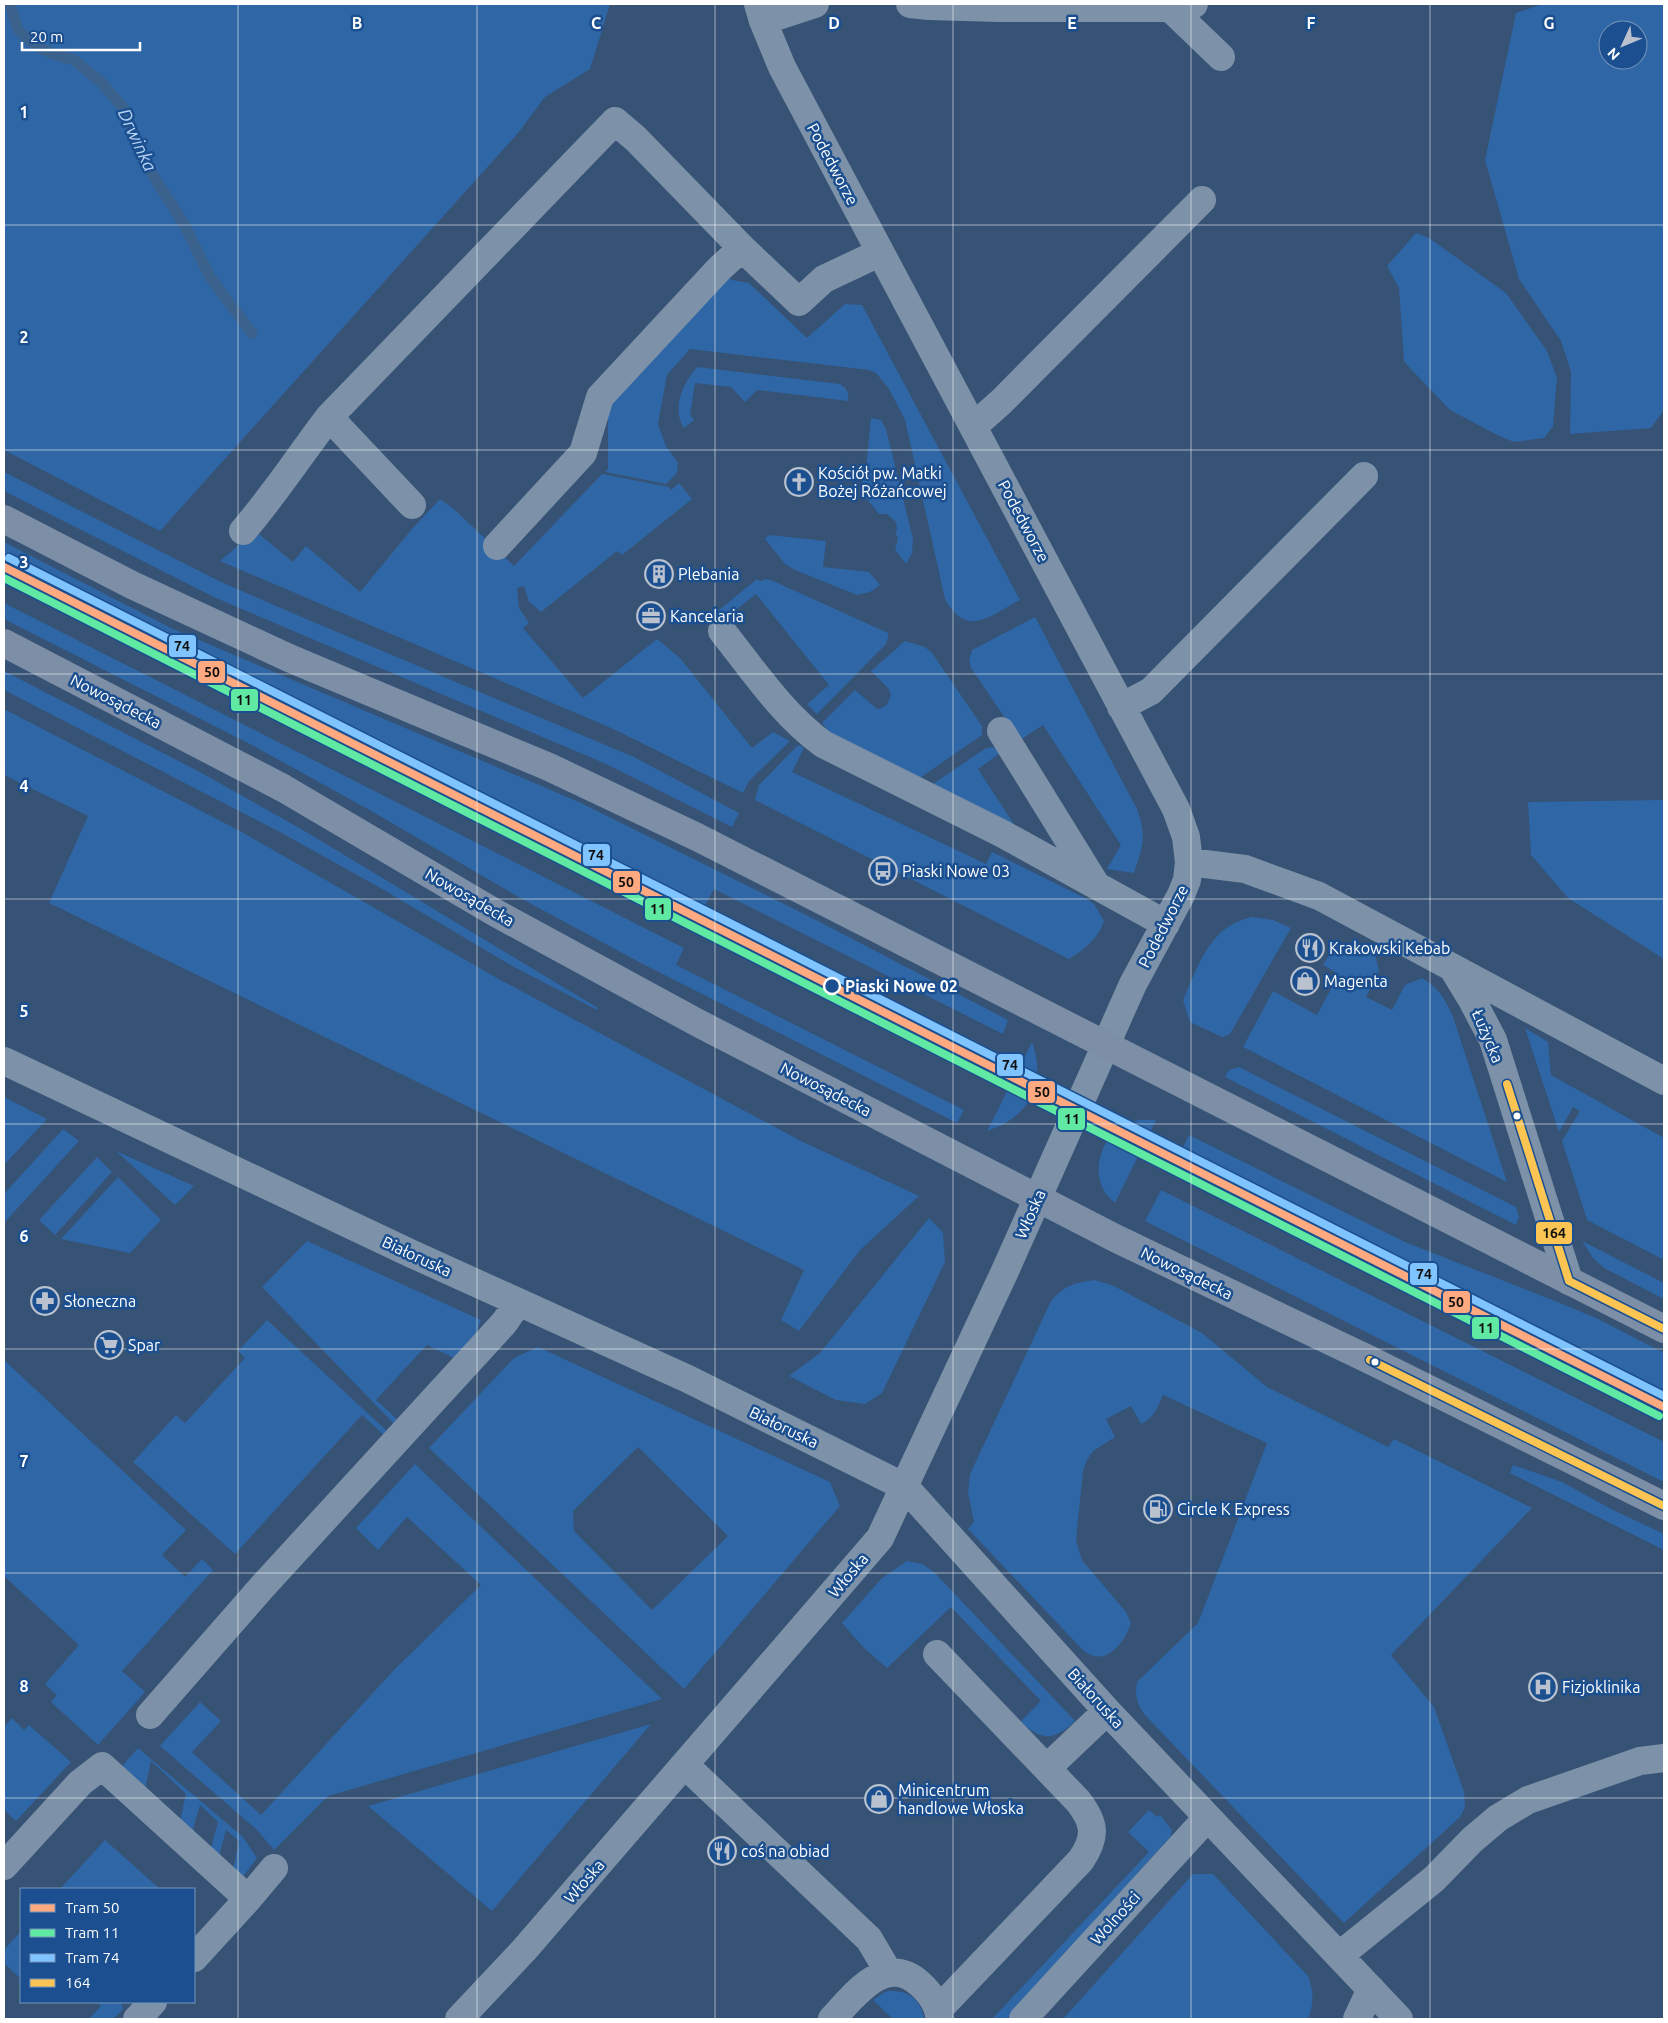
<svg xmlns="http://www.w3.org/2000/svg" width="1668" height="2023" viewBox="0 0 1668 2023" font-family="Ubuntu,sans-serif">
<style>
.green{fill:#2f66a5;fill-rule:evenodd}
.lines{fill:none;stroke-linecap:round;stroke-linejoin:round}
.stream{stroke:#3b618d;stroke-width:11}
.minor{stroke:#7d92a8;stroke-width:28}
.major{stroke:#7d8ea7;stroke-width:28}
.bus-1-casing{stroke:#1b4f8f;stroke-width:11}
.bus-1{stroke:#fcc553;stroke-width:8}
.tram-1-casing{stroke:#1b4f8f;stroke-width:11}
.tram-2-casing{stroke:#1b4f8f;stroke-width:11}
.tram-3-casing{stroke:#1b4f8f;stroke-width:11}
.tram-1{stroke:#ffa980;stroke-width:8}
.tram-2{stroke:#60e9a3;stroke-width:8}
.tram-3{stroke:#80c4ff;stroke-width:8}
.grid{fill:none;stroke:#fff;stroke-width:1;stroke-opacity:0.55}
.stop-dot{fill:#1b4f8f;stroke:#fff;stroke-width:2.5}
.bus-dot{fill:#fff;stroke:#1b4f8f;stroke-width:2}
.labels{text-anchor:middle;stroke-width:5;stroke-linejoin:round;paint-order:stroke}
.street-label{font-size:16px;fill:#fff;stroke:#1b4f8f}
.poi-label{font-size:16px;fill:#fff;stroke:#1b4f8f;text-anchor:start}
.stop-label{font-size:16px;font-weight:bold;fill:#fff;stroke:#1b4f8f;text-anchor:start}
.water-label{font-size:18px;font-style:italic;fill:#b5d3f5;stroke:#1b4f8f}
.grid-label{font-size:16px;text-anchor:middle;font-weight:bold;fill:#fff;stroke:#1b4f8f;stroke-width:5;stroke-linejoin:round;paint-order:stroke}
.line-badge{stroke:#1b4f8f;stroke-width:2}
.pale-badge-label{font-size:14px;text-anchor:middle;font-weight:bold;fill:#111}
</style>
<rect width="100%" height="100%" fill="#365274"/>
<!-- green -->
<path class="green" d="M4,4H610L590,69L545,97L519,132L160,531L4,450Z
M1543,4H1664V410L1651,428L1570,434L1571,372L1561,341L1519,279L1485,160L1516,13ZM1608,30H1638V60H1608Z
M1416,233L1429,238L1506,293L1547,351L1557,378L1553,426L1544,438L1514,442L1501,437L1450,410L1409,367L1404,361L1399,288L1387,266Z
M728,277L732,280L749,283L807,338L845,304L862,305L1020,600C990,616 967,639 945,599L905,420L889,389L876,373L869,370L690,349L667,375L658,424L666,446L678,463L677,473L666,484L605,472L608,469V406Z
M697,367L840,384C848,389 849,393 848,401L757,390L745,402L731,387L695,383L690,415L694,420L684,428C671,408 683,383 697,367Z
M871,418L881,420L886,429L913,539L912,553L906,564L895,550L898,538L895,533L897,530L896,522L887,514H879L861,492L864,469H866Z
M4,472L219,581L290,612L634,757L739,813L732,827L606,764L216,598L4,491Z
M602,474L669,487L671,490L679,483L692,499L622,555L617,551L541,612L529,602L524,586L517,588L519,608L529,623L523,628L583,698L657,639L680,658L752,748L773,732L790,741L749,781L743,793L611,728L220,561L255,531L293,562L306,546L360,592L412,529L440,499L454,509L514,566Z
M769,535L826,541L823,567L869,572L880,585L870,592L857,595L795,570L785,564L765,539Z
M4,542L171,628L579,802L818,921L1008,1020L1003,1034L714,889L702,911L4,558Z
M757,579L760,581L765,579L771,580L888,633V638L886,644L817,714L807,704L829,685L756,594L723,620L709,618Z
M4,603L684,948L676,965L964,1110L957,1123L639,962L522,899L373,812L250,744L4,619Z
M1035,617L1137,809C1147,837 1143,846 1134,873L1107,869L1121,845L1043,725L1020,740L971,668L969,660L972,650Z
M905,641L925,647L932,653L982,726V735L917,780L837,742L822,723L855,690L877,709C886,708 888,703 891,695L888,688L871,671Z
M4,671L198,771L303,830L598,1008L597,1010L514,967L384,890L278,831L4,690Z
M4,709L240,831L497,978L801,1141L919,1196L860,1250L799,1331L781,1320L804,1270L49,903L88,816L4,775Z
M798,745L804,748L792,772L986,864L992,852L1087,899L1094,904L1104,921C1098,939 1085,949 1069,959L755,800L759,785Z
M993,747L1000,753L978,769L1015,826L930,786L986,748Z
M1664,800V959L1568,898L1531,855L1528,802Z
M1252,917L1273,920L1291,928L1230,1034L1222,1037L1190,1022L1183,1000C1199,965 1209,926 1252,917Z
M1336,943C1349,949 1362,948 1375,954L1379,971L1366,997L1392,1010L1405,985L1422,978C1439,989 1445,998 1453,1017L1507,1182L1243,1047L1273,991L1317,1015L1339,974L1323,965Z
M1525,1028L1548,1042L1551,1075L1664,1138V1260L1587,1220L1562,1141L1580,1111L1573,1107L1559,1132Z
M1032,1042C1047,1083 1029,1118 987,1131Z
M1239,1067L1516,1207L1519,1217L1516,1225L1225,1077L1229,1070Z
M4,1097L47,1119L4,1165Z
M1140,1120H1156L1115,1203C1111,1199 1107,1196 1104,1191C1091,1168 1103,1136 1125,1124C1129,1121 1136,1121 1140,1120Z
M63,1129L79,1141L4,1223V1194Z
M1189,1135L1405,1242L1560,1303L1596,1318L1664,1353V1395L1345,1236L1181,1151Z
M116,1151L194,1186L175,1205Z
M97,1157L112,1172L55,1235L39,1220Z
M118,1177L161,1220L130,1253L61,1239Z
M1161,1190L1664,1442V1482L1145,1221Z
M929,1218L943,1233L945,1262L882,1393L865,1404L836,1400L789,1376L820,1353Z
M307,1241L481,1320L476,1334L454,1358L427,1345L376,1400L398,1420L394,1424L262,1287Z
M1582,1241L1664,1283V1299L1604,1268L1593,1258Z
M1095,1280L1114,1286L1202,1333L1267,1387L1388,1447L1394,1439L1532,1508L1391,1655L1434,1707L1464,1792L1465,1807L1460,1817L1344,1923L1144,1714C1136,1702 1135,1695 1137,1682L1198,1623L1267,1443L1163,1395C1157,1408 1155,1417 1141,1424L1131,1406L1106,1419L1115,1437L1093,1451L1087,1460L1083,1471L1076,1540L1082,1560L1126,1612L1131,1623C1126,1639 1110,1663 1091,1655C1087,1654 1084,1650 1081,1648L968,1529L974,1522L968,1493L970,1474L1051,1301C1065,1285 1074,1283 1095,1280Z
M267,1320L388,1432L385,1436L362,1415L235,1554L133,1462L176,1415L185,1423L245,1358L238,1351Z
M538,1347L830,1482L840,1506L684,1689L429,1448L514,1358ZM638,1447L728,1536L652,1610L574,1531L573,1511Z
M4,1360L186,1530L162,1555L185,1577L202,1559L213,1570L122,1671L145,1692L98,1745L51,1702L57,1695L45,1684L79,1645L4,1576Z
M415,1464L662,1699L328,1796L274,1850L256,1829L160,1746L200,1702L221,1721L192,1752L261,1815L393,1671L481,1585L407,1517L378,1550L356,1528Z
M1513,1465L1562,1482L1611,1509L1664,1534V1550L1510,1473Z
M907,1561L923,1564L936,1574L1075,1721C1054,1741 1042,1741 1020,1722L1041,1701L951,1607L887,1668L863,1647L842,1623L882,1578Z
M12,1718L24,1730L29,1725L71,1762L16,1821L4,1810V1727Z
M651,1724L492,1911L368,1806Z
M138,1748L243,1837L257,1858L242,1878L233,1870L239,1841L226,1830L219,1856L211,1848L218,1822L200,1805L192,1832L180,1821L186,1794L151,1761L145,1789L122,1766Z
M1149,1810L1157,1817L1160,1815L1172,1830L1171,1836L1007,2019H992L1149,1852L1128,1832Z
M105,1840L160,1889H60Z
M1193,1874H1213L1308,1976C1314,1992 1314,2003 1308,2019H1063Z
M21,1931V1979L4,1963V1950Z
M889,1991C908,1990 922,2000 924,2019H893L873,2000L885,1992Z
M97,2002H121L123,2009L113,2019H89L101,2006Z"/>
<g class="lines">
<!-- stream -->
<path class="stream" d="M10,4L18,30L36,46L53,54L74,60L101,82L125,110L141,156L185,226L210,277L252,333"/>
<!-- minor -->
<path class="minor" d="M910,4L929,6L999,8H1170L1194,4
M1170,8L1221,57
M763,21L815,4
M974,426L1001,402L1202,200
M412,505L329,417L615,121L636,139L742,248L799,302L824,279L879,253
M243,531C274,495 300,455 329,417
M497,546L583,453L600,397L719,269L742,248
M722,631C753,670 782,714 823,744L1001,833L1166,924
M1121,707L1151,691L1364,476
M1001,731L1095,883
M1189,862L1245,869L1319,896L1664,1081
M1452,967L1472,1000L1493,1040L1569,1281
M4,1061L412,1254L688,1379L905,1487L1107,1711L1399,2019
M937,1654L1078,1801C1095,1823 1097,1836 1081,1860L939,2009
M150,1715L263,1586L504,1323L518,1303
M685,1765L869,1939L889,1973
M1047,1768L1107,1711
M4,1866L80,1783L102,1766L248,1899L194,1958
M248,1899L274,1868
M1340,1955L1434,1879L1472,1840L1498,1818L1528,1800L1640,1761L1664,1758
M137,2019L153,2002
M459,2019L524,1950L812,1617L880,1538L1005,1271L1133,984L1181,895L1187,880L1189,862L1186,837L1176,809L782,67L763,21L758,4
M832,2019C854,1996 885,1952 920,1984C931,1994 938,2004 940,2019
M1023,2019L1207,1818
M1357,2019L1371,1989"/>
<!-- major -->
<path class="major" d="M4,519L132,585L289,658L549,767L697,837L1664,1329
M4,643L283,788L494,912L698,1023L1117,1239L1370,1360L1664,1506"/>
<defs>
<path id="bus-1" d="M1507,1084L1569,1281L1664,1329
M1370,1360L1664,1506"/>
</defs>
<!-- bus-1 casing -->
<use href="#bus-1" class="bus-1-casing"/>
<!-- bus-1 -->
<use href="#bus-1" class="bus-1"/>
<defs>
<path id="tram-1" d="M4,567L1664,1407"/>
<path id="tram-2" d="M4,578L1659,1416"/>
<path id="tram-3" d="M9,558L1664,1396"/>
</defs>
<!-- tram-1 casing -->
<use href="#tram-1" class="tram-1-casing"/>
<!-- tram-2 casing -->
<use href="#tram-2" class="tram-2-casing"/>
<!-- tram-3 casing -->
<use href="#tram-3" class="tram-3-casing"/>
<!-- tram-1 -->
<use href="#tram-1" class="tram-1"/>
<!-- tram-2 -->
<use href="#tram-2" class="tram-2"/>
<!-- tram-3 -->
<use href="#tram-3" class="tram-3"/>
</g>
<!-- grid -->
<path class="grid" d="M238,4V2019M477,4V2019M715,4V2019M953,4V2019M1191,4V2019M1430,4V2019M4,225H1664M4,450H1664M4,674H1664M4,899H1664M4,1124H1664M4,1349H1664M4,1573H1664M4,1798H1664"/>
<!-- icons -->
<defs>
<symbol id="church-ring" viewBox="-11 -11 22 22"><circle r="9.5" fill="#1b4f8f" stroke="#b9c2ce" stroke-width="1.5"/><path d="M-1.2-6h2.4v3.5h3.3v2.4h-3.3V6h-2.4V-.1h-3.3v-2.4h3.3Z" fill="#b9c2ce"/></symbol>
<symbol id="building-ring" viewBox="-11 -11 22 22"><circle r="9.5" fill="#1b4f8f" stroke="#b9c2ce" stroke-width="1.5"/><path d="M-4-6H4V6H1V3H-1V6H-4ZM-2.5-4.3h1.7v1.8h-1.7ZM.8-4.3h1.7v1.8H.8ZM-2.5-1h1.7V.8h-1.7ZM.8-1h1.7V.8H.8Z" fill="#b9c2ce"/></symbol>
<symbol id="office-ring" viewBox="-11 -11 22 22"><circle r="9.5" fill="#1b4f8f" stroke="#b9c2ce" stroke-width="1.5"/><path d="M-6-3h4V-5.5h4V-3h4V5H-6ZM-1-4.5V-3h2v-1.5ZM-6 0V1H6V0Z" fill="#b9c2ce"/></symbol>
<symbol id="bus-ring" viewBox="-11 -11 22 22"><circle r="9.5" fill="#1b4f8f" stroke="#b9c2ce" stroke-width="1.5"/><path d="M-5-6H5V4H4V6H2V4H-2V6H-4V4H-5ZM-3.5-4V0h7V-4ZM-3.5 1.2v1.5H-2V1.2ZM2 1.2v1.5H3.5V1.2Z" fill="#b9c2ce"/></symbol>
<symbol id="restaurant-ring" viewBox="-11 -11 22 22"><circle r="9.5" fill="#1b4f8f" stroke="#b9c2ce" stroke-width="1.5"/><path d="M-5-6h1v4h1v-4h1v4h1v-4h1v5L-1.5 .5V6h-2V.5L-5-1ZM5-6V6H3V1.5H1.5Q1.5-4 5-6Z" fill="#b9c2ce"/></symbol>
<symbol id="shop-ring" viewBox="-11 -11 22 22"><circle r="9.5" fill="#1b4f8f" stroke="#b9c2ce" stroke-width="1.5"/><path d="M-5-2.5h2.3a2.7 3.5 0 0 1 5.4 0H5L5.5 6h-11ZM-1.5-2.5h3a1.5 2.3 0 0 0-3 0Z" fill="#b9c2ce"/></symbol>
<symbol id="pharmacy-ring" viewBox="-11 -11 22 22"><circle r="9.5" fill="#1b4f8f" stroke="#b9c2ce" stroke-width="1.5"/><path d="M-2-6h4v4h4v4h-4v4h-4v-4h-4v-4h4Z" fill="#b9c2ce"/></symbol>
<symbol id="supermarket-ring" viewBox="-11 -11 22 22"><circle r="9.5" fill="#1b4f8f" stroke="#b9c2ce" stroke-width="1.5"/><path d="M-6-5.5h2.5l.6 2H6L4.5 2H-2.5L-4.4-4H-6ZM-1.5 3.2a1.3 1.3 0 1 0 .1 0ZM3 3.2a1.3 1.3 0 1 0 .1 0Z" fill="#b9c2ce"/></symbol>
<symbol id="fuel-ring" viewBox="-11 -11 22 22"><circle r="9.5" fill="#1b4f8f" stroke="#b9c2ce" stroke-width="1.5"/><path d="M-5.5-6h7V0h2V4h1.3V-2.5L3-4.5l.8-.8L6-3V5H2.5V1h-1V6h-7ZM-4.2-4.7v3.2H.2V-4.7Z" fill="#b9c2ce"/></symbol>
<symbol id="hospital-ring" viewBox="-11 -11 22 22"><circle r="9.5" fill="#1b4f8f" stroke="#b9c2ce" stroke-width="1.5"/><path d="M-5-5h3v3.5h4V-5h3V5h-3V1.5h-4V5h-3Z" fill="#b9c2ce"/></symbol>
</defs>
<g fill-rule="evenodd">
<use href="#church-ring" x="783" y="466" width="32" height="32"/>
<use href="#building-ring" x="643" y="558" width="32" height="32"/>
<use href="#office-ring" x="635" y="600" width="32" height="32"/>
<use href="#bus-ring" x="867" y="855" width="32" height="32"/>
<use href="#restaurant-ring" x="1294" y="932" width="32" height="32"/>
<use href="#shop-ring" x="1289" y="965" width="32" height="32"/>
<use href="#pharmacy-ring" x="29" y="1285" width="32" height="32"/>
<use href="#supermarket-ring" x="93" y="1329" width="32" height="32"/>
<use href="#fuel-ring" x="1142" y="1493" width="32" height="32"/>
<use href="#hospital-ring" x="1527" y="1671" width="32" height="32"/>
<use href="#shop-ring" x="863" y="1783" width="32" height="32"/>
<use href="#restaurant-ring" x="706" y="1835" width="32" height="32"/>
</g>
<!-- markers -->
<circle class="stop-dot" cx="832" cy="986" r="8"/>
<g class="bus-dot">
<circle cx="1517" cy="1116" r="4.5"/>
<circle cx="1375" cy="1362" r="4.5"/>
</g>
<g class="labels">
<!-- street labels -->
<g class="street-label">
<text transform="translate(833 164) rotate(62)" y="6">Podedworze</text>
<text transform="translate(1024 521) rotate(62)" y="6">Podedworze</text>
<text transform="translate(116 701) rotate(27)" y="6">Nowosądecka</text>
<text transform="translate(470 897) rotate(30)" y="6">Nowosądecka</text>
<text transform="translate(1163 926) rotate(-63)" y="6">Podedworze</text>
<text transform="translate(1488 1036) rotate(67)" y="6">Łużycka</text>
<text transform="translate(826 1089) rotate(27)" y="6">Nowosądecka</text>
<text transform="translate(1030 1214) rotate(-66)" y="6">Włoska</text>
<text transform="translate(417 1256) rotate(25)" y="6">Białoruska</text>
<text transform="translate(1187 1273) rotate(26)" y="6">Nowosądecka</text>
<text transform="translate(784 1427) rotate(26)" y="6">Białoruska</text>
<text transform="translate(848 1575) rotate(-50)" y="6">Włoska</text>
<text transform="translate(1096 1698) rotate(48)" y="6">Białoruska</text>
<text transform="translate(584 1881) rotate(-49)" y="6">Włoska</text>
<text transform="translate(1115 1918) rotate(-48)" y="6">Wolności</text>
</g>
<!-- poi labels -->
<g class="poi-label">
<text x="818" y="479">Kościół pw. Matki<tspan x="818" dy="18">Bożej Różańcowej</tspan></text>
<text x="678" y="580">Plebania</text>
<text x="670" y="622">Kancelaria</text>
<text x="902" y="877">Piaski Nowe 03</text>
<text x="1329" y="954">Krakowski Kebab</text>
<text x="1324" y="987">Magenta</text>
<text x="64" y="1307">Słoneczna</text>
<text x="128" y="1351">Spar</text>
<text x="1177" y="1515">Circle K Express</text>
<text x="1562" y="1693">Fizjoklinika</text>
<text x="898" y="1796">Minicentrum<tspan x="898" dy="18">handlowe Włoska</tspan></text>
<text x="741" y="1857">coś na obiad</text>
</g>
<!-- stop labels -->
<g class="stop-label">
<text x="845" y="992">Piaski Nowe 02</text>
</g>
<!-- water labels -->
<g class="water-label">
<text transform="translate(137 140) rotate(65)" y="6">Drwinka</text>
</g>
</g>
<g class="grid-label">
<text x="357" y="29">B</text>
<text x="596" y="29">C</text>
<text x="834" y="29">D</text>
<text x="1072" y="29">E</text>
<text x="1311" y="29">F</text>
<text x="1549" y="29">G</text>
<text x="24" y="118">1</text>
<text x="24" y="343">2</text>
<text x="24" y="568">3</text>
<text x="24" y="792">4</text>
<text x="24" y="1017">5</text>
<text x="24" y="1242">6</text>
<text x="24" y="1467">7</text>
<text x="24" y="1692">8</text>
</g>
<g class="line-badge">
<rect x="168" y="634" width="29" height="24" rx="5" fill="#80c4ff"/>
<rect x="197" y="660" width="29" height="24" rx="5" fill="#ffa980"/>
<rect x="230" y="688" width="29" height="24" rx="5" fill="#60e9a3"/>
<rect x="582" y="843" width="29" height="24" rx="5" fill="#80c4ff"/>
<rect x="612" y="870" width="29" height="24" rx="5" fill="#ffa980"/>
<rect x="644" y="897" width="28" height="24" rx="5" fill="#60e9a3"/>
<rect x="996" y="1053" width="28" height="24" rx="5" fill="#80c4ff"/>
<rect x="1027" y="1080" width="29" height="24" rx="5" fill="#ffa980"/>
<rect x="1057" y="1107" width="29" height="24" rx="5" fill="#60e9a3"/>
<rect x="1535" y="1221" width="38" height="24" rx="5" fill="#fcc553"/>
<rect x="1409" y="1262" width="29" height="24" rx="5" fill="#80c4ff"/>
<rect x="1442" y="1290" width="29" height="24" rx="5" fill="#ffa980"/>
<rect x="1471" y="1316" width="29" height="24" rx="5" fill="#60e9a3"/>
</g>
<g class="pale-badge-label">
<text x="182" y="651">74</text>
<text x="212" y="677">50</text>
<text x="244" y="705">11</text>
<text x="596" y="860">74</text>
<text x="626" y="887">50</text>
<text x="658" y="914">11</text>
<text x="1010" y="1070">74</text>
<text x="1042" y="1097">50</text>
<text x="1072" y="1124">11</text>
<text x="1554" y="1238">164</text>
<text x="1424" y="1279">74</text>
<text x="1456" y="1307">50</text>
<text x="1486" y="1333">11</text>
</g>
<!-- border -->
<rect width="1668" height="2023" fill="none" stroke="#ffffff" stroke-width="10"/>
<!-- legend -->
<rect x="20" y="1888" width="175" height="115" fill="#1b4f8f" stroke="#7695bc"/>
<rect x="30" y="1904" width="25" height="8" fill="#ffa980" stroke="#7695bc"/>
<text x="65" y="1913" font-size="15" fill="#ffffff">Tram 50</text>
<rect x="30" y="1929" width="25" height="8" fill="#60e9a3" stroke="#7695bc"/>
<text x="65" y="1938" font-size="15" fill="#ffffff">Tram 11</text>
<rect x="30" y="1954" width="25" height="8" fill="#80c4ff" stroke="#7695bc"/>
<text x="65" y="1963" font-size="15" fill="#ffffff">Tram 74</text>
<rect x="30" y="1979" width="25" height="8" fill="#fcc553" stroke="#7695bc"/>
<text x="65" y="1988" font-size="15" fill="#ffffff">164</text>
<!-- north arrow -->
<g transform="translate(1623 45) rotate(226)"><circle r="24" fill="#1b4f8f" stroke="#7695bc"/>
<path d="M0-4L9 19L0 12L-9 19Z" fill="#b9c2ce"/>
<text y="-8" font-size="14" font-weight="bold" text-anchor="middle" fill="#ffffff">N</text>
</g>
<!-- scale -->
<path d="M22 42v8h118v-8" fill="none" stroke="#ffffff" stroke-width="2.5"/>
<text x="30" y="42" font-size="15" fill="#ffffff" stroke="#1b4f8f" stroke-width="4" paint-order="stroke">20 m</text>
</svg>
